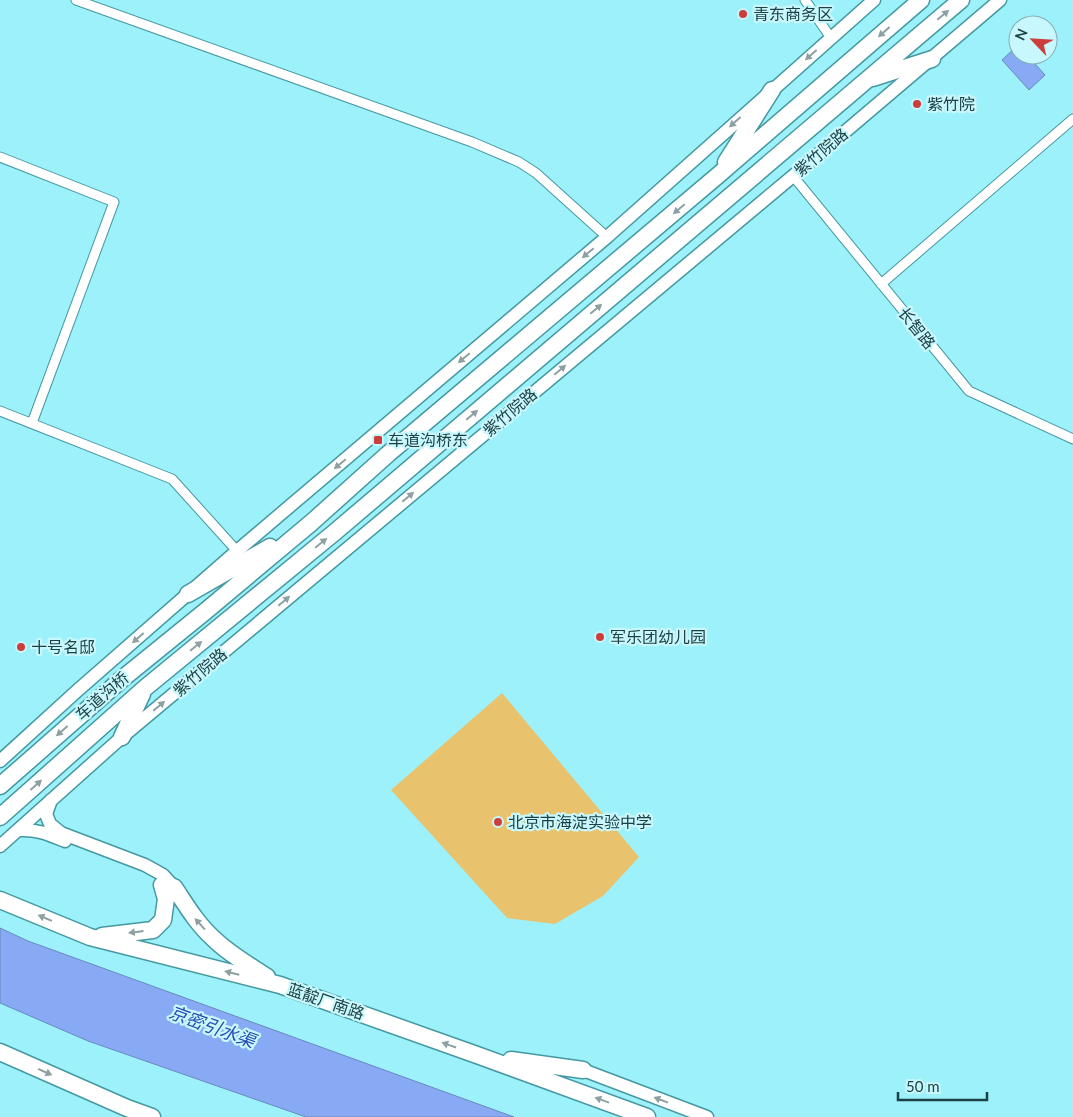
<svg xmlns="http://www.w3.org/2000/svg" width="1073" height="1117" viewBox="0 0 1073 1117" font-family="Lato,'Noto Sans SC',sans-serif">
<style>
.green{fill:#e9c26e}
.water{fill:#88a9f3;stroke:#688abe}
.lines{fill:none;stroke-linecap:round;stroke-linejoin:round}
.street-casing{stroke:#4498a1;stroke-width:11}
.secondary-casing{stroke:#4498a1;stroke-width:15}
.highway-casing{stroke:#4498a1;stroke-width:19}
.street{stroke:#fff;stroke-width:9}
.secondary{stroke:#fff;stroke-width:12}
.highway{stroke:#fff;stroke-width:16}
.oneway{fill:#8ea0a2}
.poi-dot{fill:#cc3d3c;stroke:#c8f8fd;stroke-width:2}
.labels{text-anchor:middle;stroke-width:4.5;stroke-linejoin:round;paint-order:stroke}
.poi-label{font-size:16px;fill:#1d4044;stroke:#c8f8fd;text-anchor:start}
.street-label{font-size:16px;fill:#1d4044;stroke:#c8f8fd}
.water-label{font-size:18px;font-style:italic;fill:#264bb3;stroke:#c8f8fd}
</style>
<rect width="100%" height="100%" fill="#9df1fb"/>
<!-- green -->
<path class="green" d="M502,693L639,857L603,896L555,924L507,918L391,790Z"/>
<!-- water -->
<path class="water" d="M1018,45V55H1027L1045,75L1029,90L1002,60Z
M0,928L28,941L514,1117H306L88,1041L0,1003Z"/>
<g class="lines">
<defs>
<path id="street" d="M76,0L472,142L519,162L536,173L607,237
M805,0L831,38
M0,157L114,202L32,423
M793,176L969,391L1073,439
M881,284L1073,119
M0,411L172,479L237,551"/>
<path id="secondary" d="M0,761L78,690L237,551L607,237L874,0
M51,800L46,814L50,824L61,833L145,865L163,875L174,887
M19,830C37,829 48,834 65,841
M0,846L122,737L793,176L1000,0
M583,1070L707,1117"/>
<path id="highway" d="M873,78L932,59
M726,162L772,90
M188,594L270,547
M122,737L142,694
M0,786L122,679L207,610L311,523L388,454L716,177L921,0
M0,817L145,688L335,532L961,0
M174,887C186,905 197,924 214,939C229,954 249,965 267,977
M0,900L90,937L280,985L477,1055L647,1117
M102,936L153,930L163,920L166,899L162,885
M0,1052L127,1108L152,1117
M511,1060L583,1070"/>
</defs>
<!-- street casing -->
<use href="#street" class="street-casing"/>
<!-- secondary casing -->
<use href="#secondary" class="secondary-casing"/>
<!-- highway casing -->
<use href="#highway" class="highway-casing"/>
<!-- street -->
<use href="#street" class="street"/>
<!-- secondary -->
<use href="#secondary" class="secondary"/>
<!-- highway -->
<use href="#highway" class="highway"/>
</g>
<!-- one-way arrows -->
<defs><path id="oneway-solid" d="M-6-.8H1V-3.2L6.5 0L1 3.2V.8H-6Z" transform="scale(1.25)"/></defs>
<g class="oneway">
<use href="#oneway-solid" transform="translate(943 15) rotate(-40)"/>
<use href="#oneway-solid" transform="translate(884 32) rotate(139)"/>
<use href="#oneway-solid" transform="translate(811 55) rotate(139)"/>
<use href="#oneway-solid" transform="translate(735 122) rotate(138)"/>
<use href="#oneway-solid" transform="translate(679 209) rotate(140)"/>
<use href="#oneway-solid" transform="translate(588 253) rotate(140)"/>
<use href="#oneway-solid" transform="translate(596 309) rotate(-40)"/>
<use href="#oneway-solid" transform="translate(464 358) rotate(140)"/>
<use href="#oneway-solid" transform="translate(560 370) rotate(-40)"/>
<use href="#oneway-solid" transform="translate(472 415) rotate(-40)"/>
<use href="#oneway-solid" transform="translate(340 464) rotate(140)"/>
<use href="#oneway-solid" transform="translate(408 497) rotate(-40)"/>
<use href="#oneway-solid" transform="translate(321 543) rotate(-39)"/>
<use href="#oneway-solid" transform="translate(284 601) rotate(-40)"/>
<use href="#oneway-solid" transform="translate(138 638) rotate(139)"/>
<use href="#oneway-solid" transform="translate(196 646) rotate(-39)"/>
<use href="#oneway-solid" transform="translate(159 706) rotate(-40)"/>
<use href="#oneway-solid" transform="translate(62 731) rotate(139)"/>
<use href="#oneway-solid" transform="translate(36 785) rotate(-42)"/>
<use href="#oneway-solid" transform="translate(45 918) rotate(-157)"/>
<use href="#oneway-solid" transform="translate(200 924) rotate(-132)"/>
<use href="#oneway-solid" transform="translate(136 932) rotate(173)"/>
<use href="#oneway-solid" transform="translate(232 973) rotate(-166)"/>
<use href="#oneway-solid" transform="translate(449 1045) rotate(-161)"/>
<use href="#oneway-solid" transform="translate(45 1072) rotate(24)"/>
<use href="#oneway-solid" transform="translate(602 1100) rotate(-160)"/>
<use href="#oneway-solid" transform="translate(661 1100) rotate(-159)"/>
</g>
<!-- markers -->
<g class="poi-dot">
<circle cx="743" cy="14" r="5"/>
<circle cx="917" cy="104" r="5"/>
<rect x="373" y="435" width="10" height="10" rx="2.5"/>
<circle cx="600" cy="637" r="5"/>
<circle cx="21" cy="647" r="5"/>
<circle cx="498" cy="822" r="5"/>
</g>
<g class="labels">
<!-- poi labels -->
<g class="poi-label">
<text x="753" y="20">青东商务区</text>
<text x="927" y="110">紫竹院</text>
<text x="388" y="446">车道沟桥东</text>
<text x="610" y="643">军乐团幼儿园</text>
<text x="31" y="653">十号名邸</text>
<text x="508" y="828">北京市海淀实验中学</text>
</g>
<!-- street labels -->
<g class="street-label">
<text transform="translate(821 152) rotate(-40)" y="6">紫竹院路</text>
<text transform="translate(917 328) rotate(51)" y="6">长智路</text>
<text transform="translate(510 412) rotate(-40)" y="6">紫竹院路</text>
<text transform="translate(200 672) rotate(-40)" y="6">紫竹院路</text>
<text transform="translate(102 696) rotate(-41)" y="6">车道沟桥</text>
<text transform="translate(326 1001) rotate(19)" y="6">蓝靛厂南路</text>
</g>
<!-- water labels -->
<g class="water-label">
<text transform="translate(212 1027) rotate(20)" y="6">京密引水渠</text>
</g>
</g>
<!-- north arrow -->
<g transform="translate(1033 40) rotate(295)"><circle r="24" fill="#c8f8fd" stroke="#84aeb3"/>
<path d="M0-4L9 19L0 12L-9 19Z" fill="#cc3d3c"/>
<text y="-8" font-size="14" font-weight="bold" text-anchor="middle" fill="#1d4044">N</text>
</g>
<!-- scale -->
<path d="M898 1092v8h89v-8" fill="none" stroke="#1d4044" stroke-width="2.5"/>
<text x="906" y="1092" font-size="15" fill="#1d4044" stroke="#c8f8fd" stroke-width="4" paint-order="stroke">50 m</text>
</svg>
